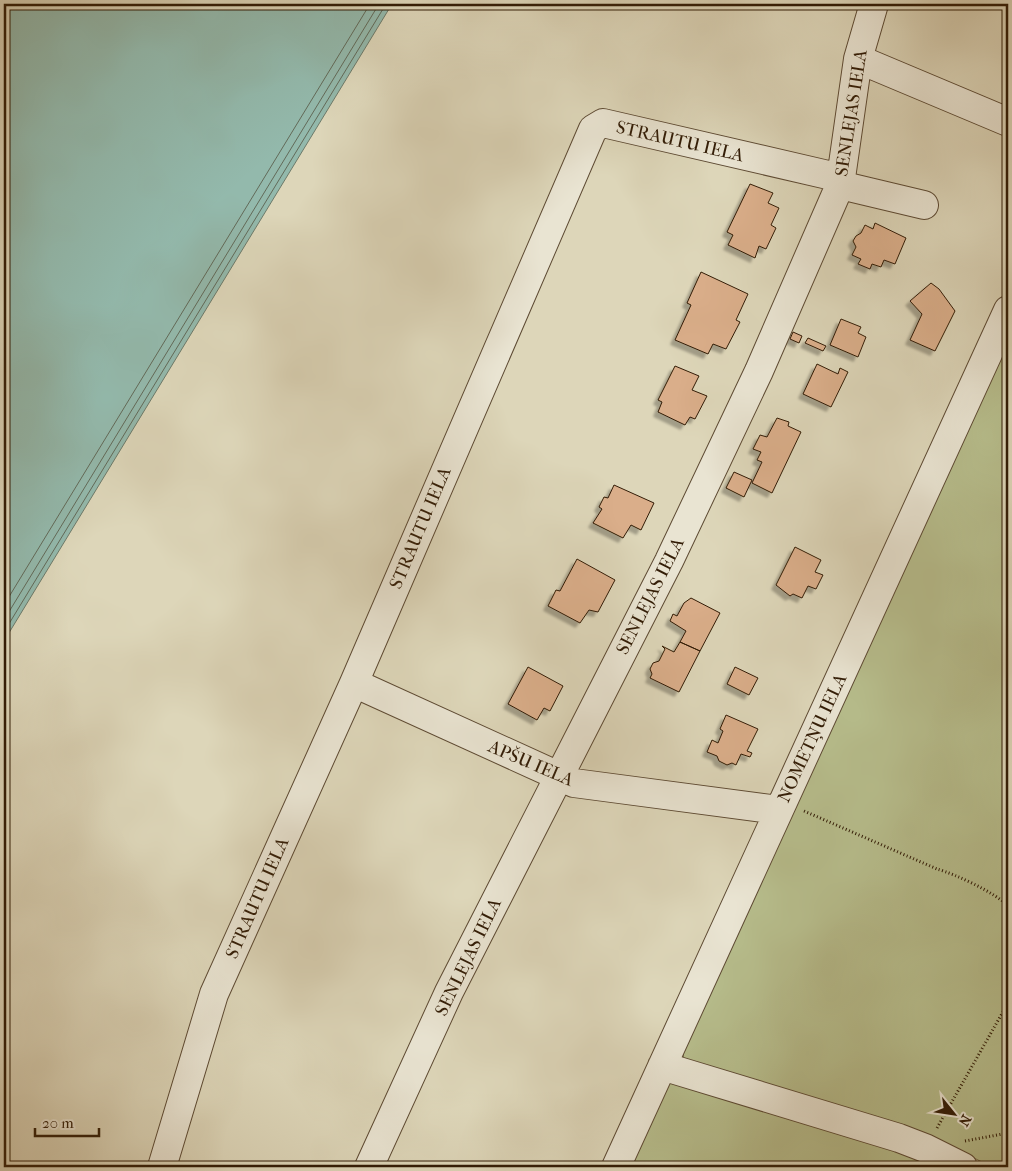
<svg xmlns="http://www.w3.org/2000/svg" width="1012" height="1171" viewBox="0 0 1012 1171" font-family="'IM FELL French Canon',serif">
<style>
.green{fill:#b6bc8b;stroke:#746c48}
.water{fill:#93b9ac;stroke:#6c7a6a}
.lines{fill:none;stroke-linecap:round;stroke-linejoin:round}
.shore{stroke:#626a59;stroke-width:1}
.building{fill:#daae8a;stroke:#321c06;filter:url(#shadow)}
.minor-casing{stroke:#5d4a33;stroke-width:30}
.path{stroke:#321c06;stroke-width:3;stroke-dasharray:1 2.5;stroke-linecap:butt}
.minor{stroke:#e9e4d2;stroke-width:28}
.labels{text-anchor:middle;stroke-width:4;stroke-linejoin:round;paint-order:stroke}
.street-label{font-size:18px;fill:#321c06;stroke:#e9e4d2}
</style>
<defs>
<filter id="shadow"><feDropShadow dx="-4.5" dy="4.5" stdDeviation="1" flood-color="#0004"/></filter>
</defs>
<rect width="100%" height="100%" fill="#ddd6b9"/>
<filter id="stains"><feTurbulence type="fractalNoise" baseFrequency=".004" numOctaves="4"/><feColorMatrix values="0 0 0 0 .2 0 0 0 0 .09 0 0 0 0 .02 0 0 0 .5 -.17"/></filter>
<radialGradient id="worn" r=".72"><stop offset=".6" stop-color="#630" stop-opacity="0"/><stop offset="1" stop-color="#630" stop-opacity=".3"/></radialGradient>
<!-- green -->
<path class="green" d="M1008,341V1167H992L942,1142L684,1062L683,1053Z
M670,1081L886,1143L945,1167H629Z"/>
<!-- water -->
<path class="water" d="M4,4H392L4,641Z"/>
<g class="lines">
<!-- shore -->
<path class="shore" d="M4,605L370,4
M4,620L379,4
M4,632L386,4"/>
</g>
<!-- building -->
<path class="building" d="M750,184L773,193L768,203L779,208L771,225L776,228L766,249L759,246L755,258L728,245L733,235L727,232Z
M875,223L906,238L895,264L884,260L881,267L872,264L870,269L858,264L861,259L852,255L856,247L853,241L856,236L861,233L865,225L873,229Z
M701,272L748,294L736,320L740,322L726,349L713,344L708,354L675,340L691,305L687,303Z
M931,283L939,289L955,311L935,351L910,340L922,314L910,301Z
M841,319L861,327L858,333L866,337L858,357L830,345Z
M793,332L802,336L799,343L790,339Z
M808,338L826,346L823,351L805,343Z
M817,364L838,374L840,368L848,372L831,407L803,394Z
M675,366L699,376L692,390L707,396L695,419L690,417L685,425L658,412L662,402L658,400Z
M777,418L789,422L788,426L801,432L772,493L752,483L762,462L757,460L761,452L753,449L760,435L767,437Z
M734,472L752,480L744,497L726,488Z
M614,485L654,503L641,530L631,525L623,538L593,523L602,509L599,507L604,497L608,498Z
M795,547L821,560L815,572L823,575L816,589L808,586L802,598L793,594L790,596L776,585Z
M577,559L615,580L598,612L589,610L580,623L548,606L556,590L560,591Z
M691,598L720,613L700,651L680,642L686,631L670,621L673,614L677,616L684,603Z
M680,642L700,651L679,692L650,678L652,674L650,669L653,663L659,661L665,649L662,646L674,652Z
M528,667L563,686L550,711L544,708L537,720L508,704Z
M735,667L758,678L749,695L727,684Z
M726,715L758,729L747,751L752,753L750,757L741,754L736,765L732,763L727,765L719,761L717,756L707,752L712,740L718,743L723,731L720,729Z"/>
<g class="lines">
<defs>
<path id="minor" d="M858,59L1008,122
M840,185L924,205
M354,683L574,783L779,810
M662,1066L899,1138L925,1148L963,1167
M162,1167L214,994L354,683L593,129L603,123L841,178
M369,1167L449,992L669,561L759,371L840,185L858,59L874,4
M616,1167L1008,310"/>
</defs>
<!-- minor casing -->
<use href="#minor" class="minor-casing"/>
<!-- path -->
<path class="path" d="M804,811L937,869C955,874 996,893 1008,906
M937,1128L1008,1003
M965,1141L1008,1133"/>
<!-- minor -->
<use href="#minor" class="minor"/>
</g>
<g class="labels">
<!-- street labels -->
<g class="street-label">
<text transform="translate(851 113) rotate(-81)" y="6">SENLEJAS IELA</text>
<text transform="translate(680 141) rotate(13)" y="6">STRAUTU IELA</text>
<text transform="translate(420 528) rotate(-67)" y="6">STRAUTU IELA</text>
<text transform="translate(650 596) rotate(-63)" y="6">SENLEJAS IELA</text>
<text transform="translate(812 738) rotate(-65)" y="6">NOMETŅU IELA</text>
<text transform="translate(531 763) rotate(23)" y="6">APŠU IELA</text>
<text transform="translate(257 898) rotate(-66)" y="6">STRAUTU IELA</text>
<text transform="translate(468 957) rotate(-64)" y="6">SENLEJAS IELA</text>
</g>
</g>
<!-- margin -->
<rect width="1012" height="1171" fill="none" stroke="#ddd6b9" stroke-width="20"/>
<rect x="5" y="5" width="1002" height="1161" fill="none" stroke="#321c06" stroke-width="2.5"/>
<rect x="10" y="10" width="992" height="1151" fill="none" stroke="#321c06"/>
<!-- north arrow -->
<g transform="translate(954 1114) rotate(120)" stroke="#e9e4d2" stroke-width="4" paint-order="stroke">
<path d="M0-4L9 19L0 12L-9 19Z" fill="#321c06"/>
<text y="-8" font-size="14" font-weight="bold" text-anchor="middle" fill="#321c06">N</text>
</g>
<!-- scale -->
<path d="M35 1128v8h64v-8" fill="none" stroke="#321c06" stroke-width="2.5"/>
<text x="42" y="1128" font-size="15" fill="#321c06" stroke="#e9e4d2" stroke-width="4" paint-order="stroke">20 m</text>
<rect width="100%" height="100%" filter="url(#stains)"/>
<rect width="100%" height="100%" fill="url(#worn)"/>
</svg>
